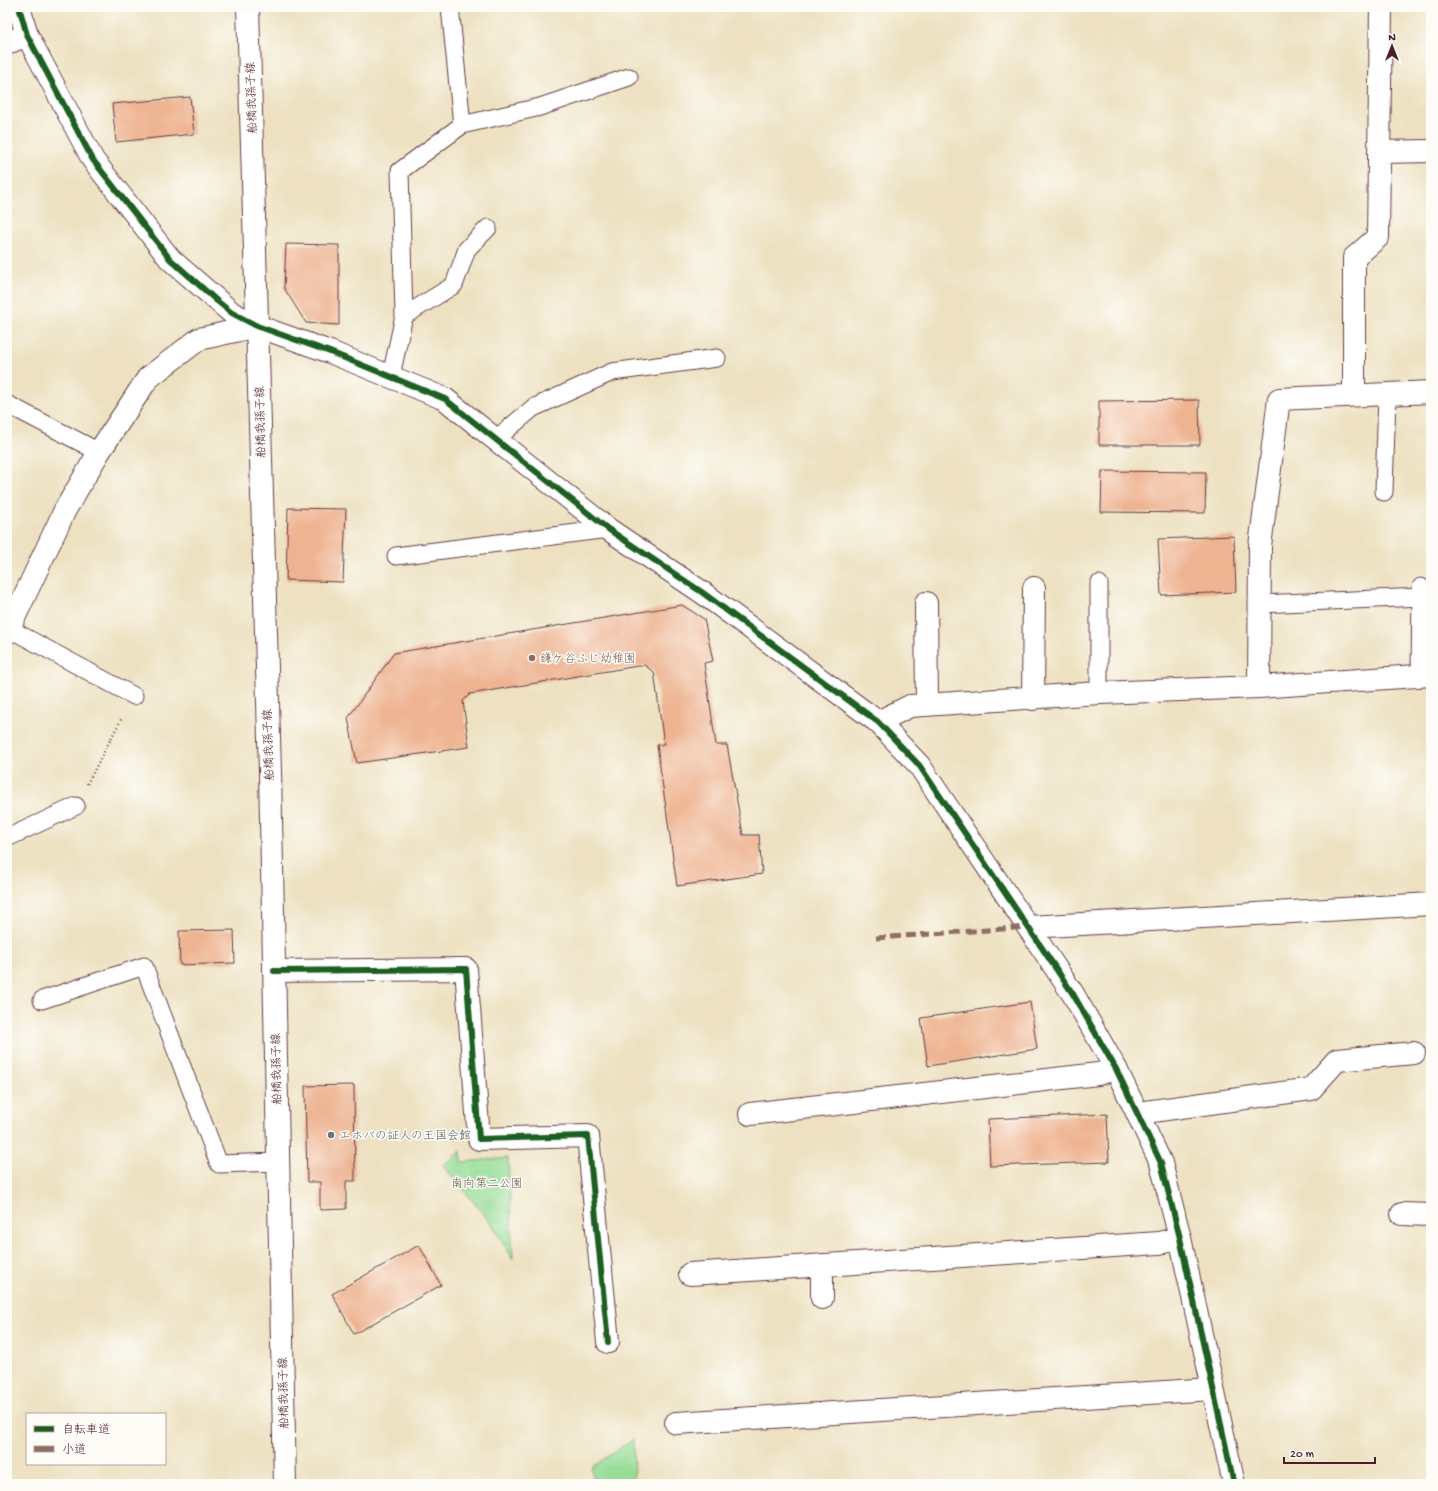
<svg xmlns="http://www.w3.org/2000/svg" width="1438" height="1491" viewBox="0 0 1438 1491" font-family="'Gochi Hand','Klee One',sans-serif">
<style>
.green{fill:#97dd97;stroke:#707e61}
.building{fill:#eeb391}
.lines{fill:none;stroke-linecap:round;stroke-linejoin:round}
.lane-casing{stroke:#623c42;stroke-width:19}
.street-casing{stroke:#623c42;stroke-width:24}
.secondary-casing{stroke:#623c42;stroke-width:24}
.primary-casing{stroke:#623c42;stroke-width:24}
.path{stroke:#623c42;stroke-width:2.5;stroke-dasharray:1 3;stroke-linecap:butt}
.lane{stroke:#fff;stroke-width:17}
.street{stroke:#fff;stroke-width:22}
.secondary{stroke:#fff;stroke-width:22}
.primary{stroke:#fff;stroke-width:22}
.quiet{stroke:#8d6e63;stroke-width:5;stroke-dasharray:10 5;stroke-linecap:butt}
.cycleway-casing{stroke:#fdfcf7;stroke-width:8}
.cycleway{stroke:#1b5e20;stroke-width:6}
.education-dot{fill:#8d6e63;stroke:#fdfcf7;stroke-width:1.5}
.worship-dot{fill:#6b7280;stroke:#fdfcf7;stroke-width:1.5}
.labels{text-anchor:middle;stroke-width:3;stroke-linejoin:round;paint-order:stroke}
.street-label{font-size:12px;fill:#4a1f2b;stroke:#fdfcf7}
.education-label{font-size:12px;fill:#785e54;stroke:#fdfcf7;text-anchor:start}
.worship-label{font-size:12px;fill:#5b616d;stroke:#fdfcf7;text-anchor:start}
.park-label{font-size:12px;fill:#61584b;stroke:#fdfcf7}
</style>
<rect width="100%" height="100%" fill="#fdfcf7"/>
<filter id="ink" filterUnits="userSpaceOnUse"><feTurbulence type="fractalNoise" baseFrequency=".025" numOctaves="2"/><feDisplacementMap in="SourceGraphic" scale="8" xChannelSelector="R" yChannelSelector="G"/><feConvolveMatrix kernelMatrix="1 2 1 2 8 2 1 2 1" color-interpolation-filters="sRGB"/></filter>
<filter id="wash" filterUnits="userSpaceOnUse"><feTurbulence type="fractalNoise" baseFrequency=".012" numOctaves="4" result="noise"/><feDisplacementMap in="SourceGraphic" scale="16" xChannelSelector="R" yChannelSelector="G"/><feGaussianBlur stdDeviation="0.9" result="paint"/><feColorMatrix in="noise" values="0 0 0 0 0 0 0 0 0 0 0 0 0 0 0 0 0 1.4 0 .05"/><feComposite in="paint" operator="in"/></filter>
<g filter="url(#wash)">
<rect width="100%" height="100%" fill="#ede1c1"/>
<!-- green -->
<path class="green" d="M461,1151L462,1162L508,1158L513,1259L491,1223L443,1165Z
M633,1439L634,1484H595L591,1468Z"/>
<g id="blocks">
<!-- building -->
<path class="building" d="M190,97L194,134L116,142L112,104Z
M286,244L339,245V325L306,323L284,288Z
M1199,400L1200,445H1099V401Z
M1102,471L1206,472L1205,513L1101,512Z
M288,508L346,509L343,582L286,580Z
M1234,536L1236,592L1161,595L1158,539Z
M682,605L704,619L713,661L704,663L716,745H727L743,835H759L762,874L677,886L657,745L664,744L654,672L644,665L470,694L463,701L469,747L357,763L348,718L394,653Z
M234,930L235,963L180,965L179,931Z
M1030,1002L1037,1049L928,1066L921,1018Z
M354,1085L355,1181H346V1209L320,1210V1182H307L305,1086Z
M1107,1114L1109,1162L990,1166L988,1119Z
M419,1245L441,1285L354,1334L332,1294Z"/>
</g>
</g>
<g filter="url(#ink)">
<use href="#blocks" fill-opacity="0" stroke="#623c42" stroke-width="1"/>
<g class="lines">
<defs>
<path id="lane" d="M450,7L462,125
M404,316L454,285L467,249L488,228
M391,376L404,316L400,171L462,125L540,107L629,77
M7,404L99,452
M496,439L533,408L612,372L717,358
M1384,492L1387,394
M396,556L608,529
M1260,604L1422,597
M10,629L134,696
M1420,676L1421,587
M1099,693V584
M7,838L76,806
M42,1000L144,966L219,1164L278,1162"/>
<path id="street" d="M19,7L27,35L93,160L170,259L232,313L257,326
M7,43L27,35
M1379,152L1431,151
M1354,395V258L1378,237L1381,7
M926,603L927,705
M7,633L65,510L99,452L148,378L199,339L257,326
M1259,687L1260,546L1279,399L1431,392
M1033,699L1034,588
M878,722L910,706L1099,693L1259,687L1431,675
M1029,927L1431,904
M274,971L466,969L479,1139L588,1136L608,1342
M1138,1113L1311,1089L1337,1060L1414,1053
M750,1114L1098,1074L1116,1069
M1402,1214L1431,1215
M822,1265V1298
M690,1274L1159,1243L1180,1238
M676,1423L1212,1389"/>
<path id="secondary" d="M257,326L330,352L445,399L608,529L703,593L878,722L919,765L1073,994L1116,1069L1161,1163L1180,1238L1234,1484"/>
<path id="primary" d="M248,7L270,772L285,1484"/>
</defs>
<!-- lane casing -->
<use href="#lane" class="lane-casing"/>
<!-- street casing -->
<use href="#street" class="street-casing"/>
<!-- secondary casing -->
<use href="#secondary" class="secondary-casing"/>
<!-- primary casing -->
<use href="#primary" class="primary-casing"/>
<!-- path -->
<path class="path" d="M87,784L122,718"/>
<!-- lane -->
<use href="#lane" class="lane"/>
<!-- street -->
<use href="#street" class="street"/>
<!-- secondary -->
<use href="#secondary" class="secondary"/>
<!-- primary -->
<use href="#primary" class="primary"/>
<!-- quiet -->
<path class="quiet" d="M876,938L1029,927"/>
<defs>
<path id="cycleway" d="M19,7L27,35L93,160L170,259L217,301L232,313L257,326L330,352L445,399L608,529L703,593L878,722L919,765L1073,994L1116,1069L1161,1163L1180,1238L1234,1484
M274,971L466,969L479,1139L588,1136L608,1342"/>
</defs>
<!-- cycleway casing -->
<use href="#cycleway" class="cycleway-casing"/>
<!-- cycleway -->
<use href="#cycleway" class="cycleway"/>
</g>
</g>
<!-- markers -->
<circle class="education-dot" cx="532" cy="658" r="4"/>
<circle class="worship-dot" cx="331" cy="1135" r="4"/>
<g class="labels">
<!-- street labels -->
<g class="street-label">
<text transform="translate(251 98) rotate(-92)" y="4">船橋我孫子線</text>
<text transform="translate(260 422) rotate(-91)" y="4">船橋我孫子線</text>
<text transform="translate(268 745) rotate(-92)" y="4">船橋我孫子線</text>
<text transform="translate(276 1069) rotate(-91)" y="4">船橋我孫子線</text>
<text transform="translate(283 1393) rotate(-91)" y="4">船橋我孫子線</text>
</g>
<!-- education labels -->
<g class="education-label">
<text x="540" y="662">鎌ケ谷ふじ幼稚園</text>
</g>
<!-- worship labels -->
<g class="worship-label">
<text x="339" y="1139">エホバの証人の王国会館</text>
</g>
<!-- park labels -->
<g class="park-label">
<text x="487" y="1187">南向第二公園</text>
</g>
</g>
<!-- margin -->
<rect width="1438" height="1491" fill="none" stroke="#fdfcf7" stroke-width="24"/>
<!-- legend -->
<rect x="26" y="1413" width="140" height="52" fill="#fdfcf7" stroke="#b5a4a5"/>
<rect x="34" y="1426" width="20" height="6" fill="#1b5e20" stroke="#b5a4a5"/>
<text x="62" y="1433" font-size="12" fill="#4a1f2b">自転車道</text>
<rect x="34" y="1446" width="20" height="6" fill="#8d6e63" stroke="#b5a4a5"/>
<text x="62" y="1453" font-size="12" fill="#4a1f2b">小道</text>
<!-- north arrow -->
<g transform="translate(1392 46)" stroke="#fdfcf7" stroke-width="3" paint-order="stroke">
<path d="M0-3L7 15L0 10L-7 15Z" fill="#4a1f2b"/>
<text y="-6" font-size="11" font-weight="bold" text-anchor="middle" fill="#4a1f2b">N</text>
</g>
<!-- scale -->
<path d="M1284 1457v6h91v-6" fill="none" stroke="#4a1f2b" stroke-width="2"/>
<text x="1290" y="1457" font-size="12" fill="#4a1f2b" stroke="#fdfcf7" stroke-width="3" paint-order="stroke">20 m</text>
</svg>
